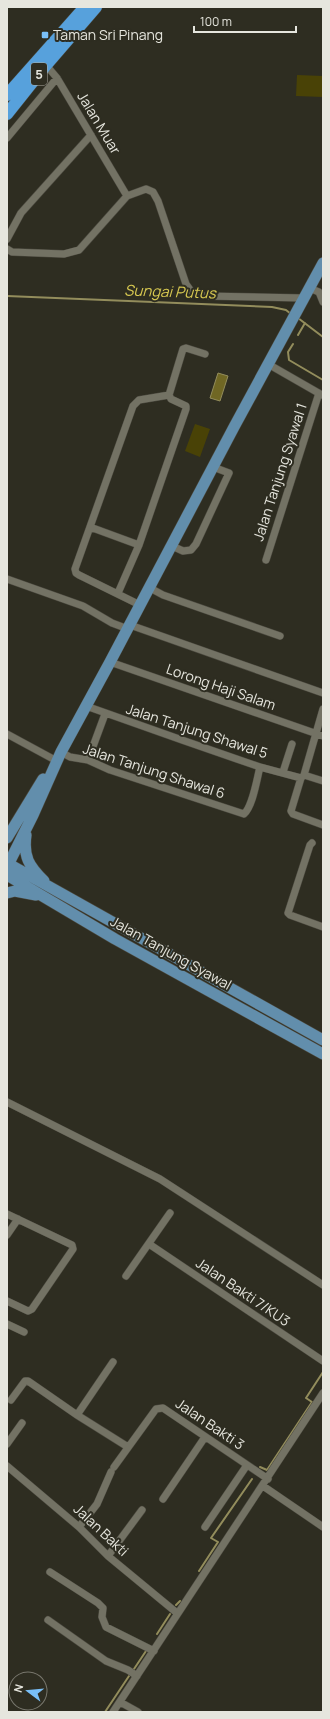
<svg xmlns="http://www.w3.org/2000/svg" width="330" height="1719" viewBox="0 0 330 1719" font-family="Manrope,sans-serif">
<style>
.green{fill:#494206}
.water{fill:#706724;stroke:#938d5c}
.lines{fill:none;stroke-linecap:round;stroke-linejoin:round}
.stream{stroke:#938d5c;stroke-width:2}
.street-casing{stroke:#4d4b41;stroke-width:8}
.primary-casing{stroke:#4d4b41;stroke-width:12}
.highway-casing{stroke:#4d4b41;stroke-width:13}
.street{stroke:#737264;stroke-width:7}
.primary{stroke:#628eac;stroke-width:11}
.highway{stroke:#57a1dc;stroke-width:12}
.poi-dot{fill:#79bff8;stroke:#2e2d21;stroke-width:1.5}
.labels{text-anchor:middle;stroke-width:4;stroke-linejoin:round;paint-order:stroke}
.shield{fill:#2e2d21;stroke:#afaea5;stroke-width:1}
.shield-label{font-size:13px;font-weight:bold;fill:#e6e6de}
.poi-label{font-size:14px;fill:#e6e6de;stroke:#2e2d21;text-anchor:start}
.street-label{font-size:14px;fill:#e6e6de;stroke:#2e2d21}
.water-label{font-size:15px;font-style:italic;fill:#d8c951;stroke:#2e2d21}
</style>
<rect width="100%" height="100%" fill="#2e2d21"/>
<!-- green -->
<path class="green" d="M297,75L323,76V97L296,96Z
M195,424L210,429L200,457L185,451Z"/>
<!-- water -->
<path class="water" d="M218,373L228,376L220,401L210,398Z"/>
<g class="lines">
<!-- stream -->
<path class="stream" d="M7,296L272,307L286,310L291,314
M298,318L323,337
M298,335L305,323
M293,344L288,352L289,360L323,380
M260,1467L267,1470L312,1402L306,1398L323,1372
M199,1571L218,1542L211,1538L252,1479
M176,1605L180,1601
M157,1634L170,1614
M134,1669L146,1651
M105,1712L129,1676"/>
<defs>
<path id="street" d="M46,65L57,78L127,196
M7,138L57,78
M7,239L21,213L91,135
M7,249L12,252L64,254L79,250L127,196L146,189L153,192L158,201L186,284L191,291L205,296L304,298
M309,288L319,292L323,302
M268,364L322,395
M90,527L139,545
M172,546L183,551L191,550L196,544L229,473L213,467
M266,560L319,393
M7,579L83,606L112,623L128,629
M150,588L163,595L280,636
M118,593L139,545L186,409V406L171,399L169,395L183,349L186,348L205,354
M140,605L79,575L76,573L75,569L133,406L139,400L169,395
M130,625L323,693
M110,662L323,736
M86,706L182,740L260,767L301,778
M323,709L304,775L301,778L291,811L293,814L323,825
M7,734L55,760
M61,752L70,757L88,760L110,770L244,814C253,806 257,778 260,767
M88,760L105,714
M283,772L292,744
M304,775L323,781
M312,843L310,845L288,913L290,915L323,927
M7,1102L160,1179L323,1285
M7,1214L72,1245L73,1249L32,1309L28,1311L7,1301
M7,1235L18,1219
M149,1244L323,1361
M126,1276L170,1213
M7,1324L24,1332
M11,1400L25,1381H28L77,1415L128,1447
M77,1415L113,1362
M7,1444L22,1423
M7,1466L79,1527L108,1556L177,1613
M114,1467L156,1409L163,1408L268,1479
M263,1486L323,1527
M163,1499L205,1437
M79,1527L97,1504L111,1472
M205,1527L247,1465
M108,1556L142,1510
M50,1572L98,1603L103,1608L102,1617L106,1627L154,1651
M48,1620L106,1661L128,1670L137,1676
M120,1702L138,1712
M113,1712L323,1393"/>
<path id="primary" d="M26,835C23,857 29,866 44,881
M7,838L43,779
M7,863L323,1040
M7,867L33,815L61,752L110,662L234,427L323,263
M7,875L115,939L323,1054
M7,893L15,891L36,895"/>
<path id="highway" d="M7,95L85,7
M7,114L46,65L96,7"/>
</defs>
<!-- street casing -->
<use href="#street" class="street-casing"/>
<!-- primary casing -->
<use href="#primary" class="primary-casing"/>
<!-- highway casing -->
<use href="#highway" class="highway-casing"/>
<!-- street -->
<use href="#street" class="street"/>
<!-- primary -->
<use href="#primary" class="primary"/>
<!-- highway -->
<use href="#highway" class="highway"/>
</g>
<!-- markers -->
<rect class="poi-dot" x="41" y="31" width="8" height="8" rx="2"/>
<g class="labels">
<!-- shield labels -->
<rect class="shield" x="31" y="63" width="16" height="22" rx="3"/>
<g class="shield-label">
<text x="39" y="79">5</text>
</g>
<!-- poi labels -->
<g class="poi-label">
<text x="53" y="40">Taman Sri Pinang</text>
</g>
<!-- street labels -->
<g class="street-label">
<text transform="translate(99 123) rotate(59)" y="5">Jalan Muar</text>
<text transform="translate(280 472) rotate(-72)" y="5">Jalan Tanjung Syawal 1</text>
<text transform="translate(221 687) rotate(19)" y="5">Lorong Haji Salam</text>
<text transform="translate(197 731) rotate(18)" y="5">Jalan Tanjung Shawal 5</text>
<text transform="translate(154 771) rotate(18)" y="5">Jalan Tanjung Shawal 6</text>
<text transform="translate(171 953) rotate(29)" y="5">Jalan Tanjung Syawal</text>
<text transform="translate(243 1292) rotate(34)" y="5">Jalan Bakti 7/KU3</text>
<text transform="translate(210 1424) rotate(34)" y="5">Jalan Bakti 3</text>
<text transform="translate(101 1530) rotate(43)" y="5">Jalan Bakti</text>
</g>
<!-- water labels -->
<g class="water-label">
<text transform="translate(170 292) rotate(2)" y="5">Sungai Putus</text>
</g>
</g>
<!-- border -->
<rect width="330" height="1719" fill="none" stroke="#e6e6de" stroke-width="16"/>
<!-- north arrow -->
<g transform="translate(28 1691) rotate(286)"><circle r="19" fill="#2e2d21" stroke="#78776d"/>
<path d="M0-3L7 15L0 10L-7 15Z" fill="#79bff8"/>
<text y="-6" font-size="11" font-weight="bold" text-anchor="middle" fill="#e6e6de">N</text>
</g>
<!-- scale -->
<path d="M194 26v6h102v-6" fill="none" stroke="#e6e6de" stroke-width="2"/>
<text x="200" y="26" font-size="12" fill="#e6e6de" stroke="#2e2d21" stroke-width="3" paint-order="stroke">100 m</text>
</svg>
